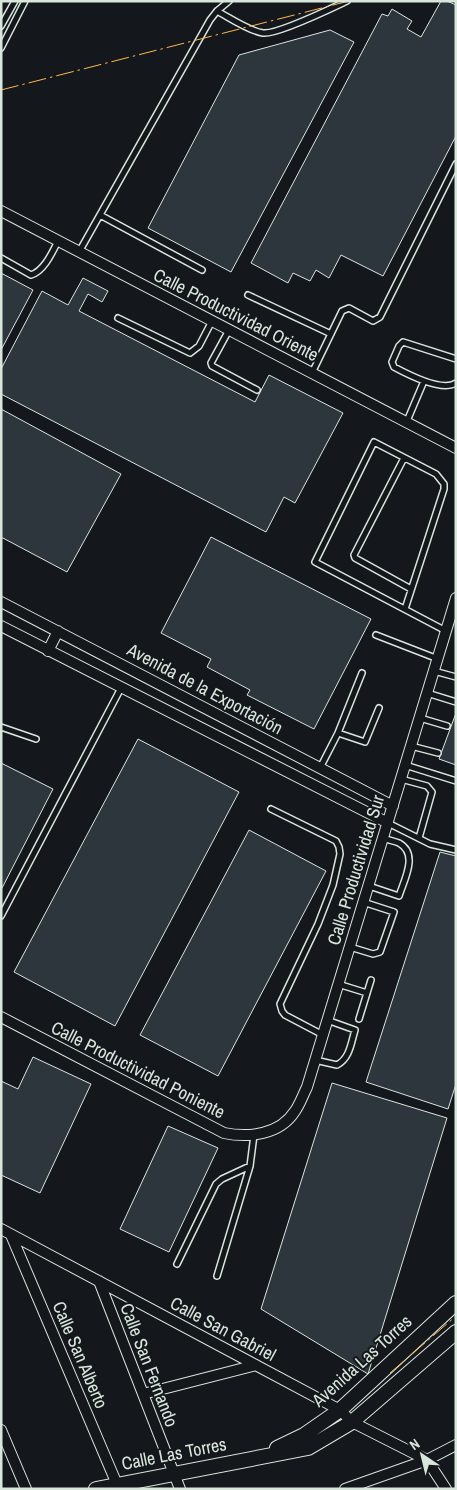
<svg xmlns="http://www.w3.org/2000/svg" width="457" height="1490" viewBox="0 0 457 1490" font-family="'Archivo Narrow',sans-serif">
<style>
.building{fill:#2c363c;stroke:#d8e6dc}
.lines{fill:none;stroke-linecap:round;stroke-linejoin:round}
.lane-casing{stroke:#d8e6dc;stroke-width:8}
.street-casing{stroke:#d8e6dc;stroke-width:12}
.secondary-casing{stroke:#d8e6dc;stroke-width:16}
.lane{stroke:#14181c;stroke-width:5}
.street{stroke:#14181c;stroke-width:10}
.secondary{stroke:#14181c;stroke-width:14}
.power{stroke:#ffb74d;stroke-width:1;stroke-dasharray:18 4 2.5 4;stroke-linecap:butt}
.labels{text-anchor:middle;stroke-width:4;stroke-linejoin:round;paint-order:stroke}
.street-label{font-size:18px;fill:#d8e6dc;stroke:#14181c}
</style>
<rect width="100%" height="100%" fill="#14181c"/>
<!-- building -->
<path class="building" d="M441,1H447L456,5V136L383,276L341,255L329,278L316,270L310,281L293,273L288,283L251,263L382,14L388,16L392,9L412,21L407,29L421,37Z
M330,30L354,42L231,272L148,228L239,55Z
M1,273L33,290L1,350Z
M83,278L108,291L102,302L88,294L79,311L255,402L269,375L343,413L295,503L284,497L266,532L1,394V369L42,291L68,305Z
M1,409L121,474L67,572L1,537Z
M211,537L371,619L314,729L247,695L250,690L207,667L211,659L161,633Z
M456,713V765L439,759Z
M138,739L239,792L115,1026L14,972Z
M1,763L53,789L1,890Z
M249,830L326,871L218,1076L140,1035Z
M440,852L456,856V1084L448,1109L366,1082Z
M33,1057L91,1084L40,1193L1,1175V1081L18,1089Z
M332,1083L447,1118L368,1374L261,1309Z
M168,1126L218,1148L169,1252L120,1229Z"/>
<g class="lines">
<defs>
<path id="lane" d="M217,11C230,18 249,31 263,33C277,35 332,8 347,1
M1,26L15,1
M1,48L25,1
M100,215L202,270
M79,252L210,20L217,11L229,1
M1,258L31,275C44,271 52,253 58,241
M248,295L331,334
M118,318L190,353L199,346L212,321
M229,330L211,363L212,366L257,390
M456,359L403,342L399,346L392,362L394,367C407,374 442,392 456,383
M312,373L342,311L349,308L373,321L380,317L456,164
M407,421L424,381
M404,458L354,555L355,558L411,589
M405,609L444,489V484L436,474L374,442L315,562L446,631
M376,635L438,659
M434,671L456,677
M362,673L338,733L365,742L379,708
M427,693L456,702
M420,718L447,726
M1,727L36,739
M411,746L438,753
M405,765L456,781
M320,768L338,733
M401,779L427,786L432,792L419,838
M271,809L336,841L339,847L340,854L333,885L318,924L280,1004L282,1011L285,1015L323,1035
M388,823L430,844L456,850
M369,886L399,896C404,880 419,854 399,843C394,841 388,840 383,838
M1,916L121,688
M350,947L373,954L380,952L394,912L363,902
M338,984L367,993
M359,1019L371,980
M315,1060L337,1065C350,1058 351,1043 355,1030L327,1020
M177,1264L216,1184L222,1179L250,1166
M217,1276L250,1166L254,1135"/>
<path id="street" d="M1,211L456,448
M1,602L393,806
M1,626L388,823
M48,651L58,631
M1,1017L224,1133C248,1138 280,1135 295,1111C300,1104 303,1095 307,1087L456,598
M1,1229L340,1410L352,1422L427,1460L446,1489
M11,1235L119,1489
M99,1281L180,1489
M143,1394L256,1365
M1,1430L26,1489
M345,1489L427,1460L456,1445"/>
<path id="secondary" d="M277,1448L304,1435L340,1410L456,1303
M96,1489L308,1448L352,1422L456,1332"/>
</defs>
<!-- lane casing -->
<use href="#lane" class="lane-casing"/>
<!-- street casing -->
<use href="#street" class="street-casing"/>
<!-- secondary casing -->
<use href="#secondary" class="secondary-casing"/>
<!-- lane -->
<use href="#lane" class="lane"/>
<!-- street -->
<use href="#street" class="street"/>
<!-- secondary -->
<use href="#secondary" class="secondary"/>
<!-- power -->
<path class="power" d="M1,90L349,1
M390,1373L456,1316"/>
</g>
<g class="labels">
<!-- street labels -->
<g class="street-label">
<text transform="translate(236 315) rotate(27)" y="6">Calle Productividad Oriente</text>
<text transform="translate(205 689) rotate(28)" y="6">Avenida de la Exportación</text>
<text transform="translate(356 870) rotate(-73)" y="6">Calle Productividad Sur</text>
<text transform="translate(138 1070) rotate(27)" y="6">Calle Productividad Poniente</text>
<text transform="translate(223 1329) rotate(28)" y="6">Calle San Gabriel</text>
<text transform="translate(80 1355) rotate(67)" y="6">Calle San Alberto</text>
<text transform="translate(362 1361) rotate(-42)" y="6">Avenida Las Torres</text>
<text transform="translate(149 1365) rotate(69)" y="6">Calle San Fernando</text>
<text transform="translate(174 1454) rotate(-11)" y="6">Calle Las Torres</text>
</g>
</g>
<!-- border -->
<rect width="457" height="1490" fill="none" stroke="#d8e6dc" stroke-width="5"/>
<!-- north arrow -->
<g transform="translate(422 1455) rotate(325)" stroke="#14181c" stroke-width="4" paint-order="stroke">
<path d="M0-4L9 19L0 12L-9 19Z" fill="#d8e6dc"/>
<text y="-8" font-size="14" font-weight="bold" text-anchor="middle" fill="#d8e6dc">N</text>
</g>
</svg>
